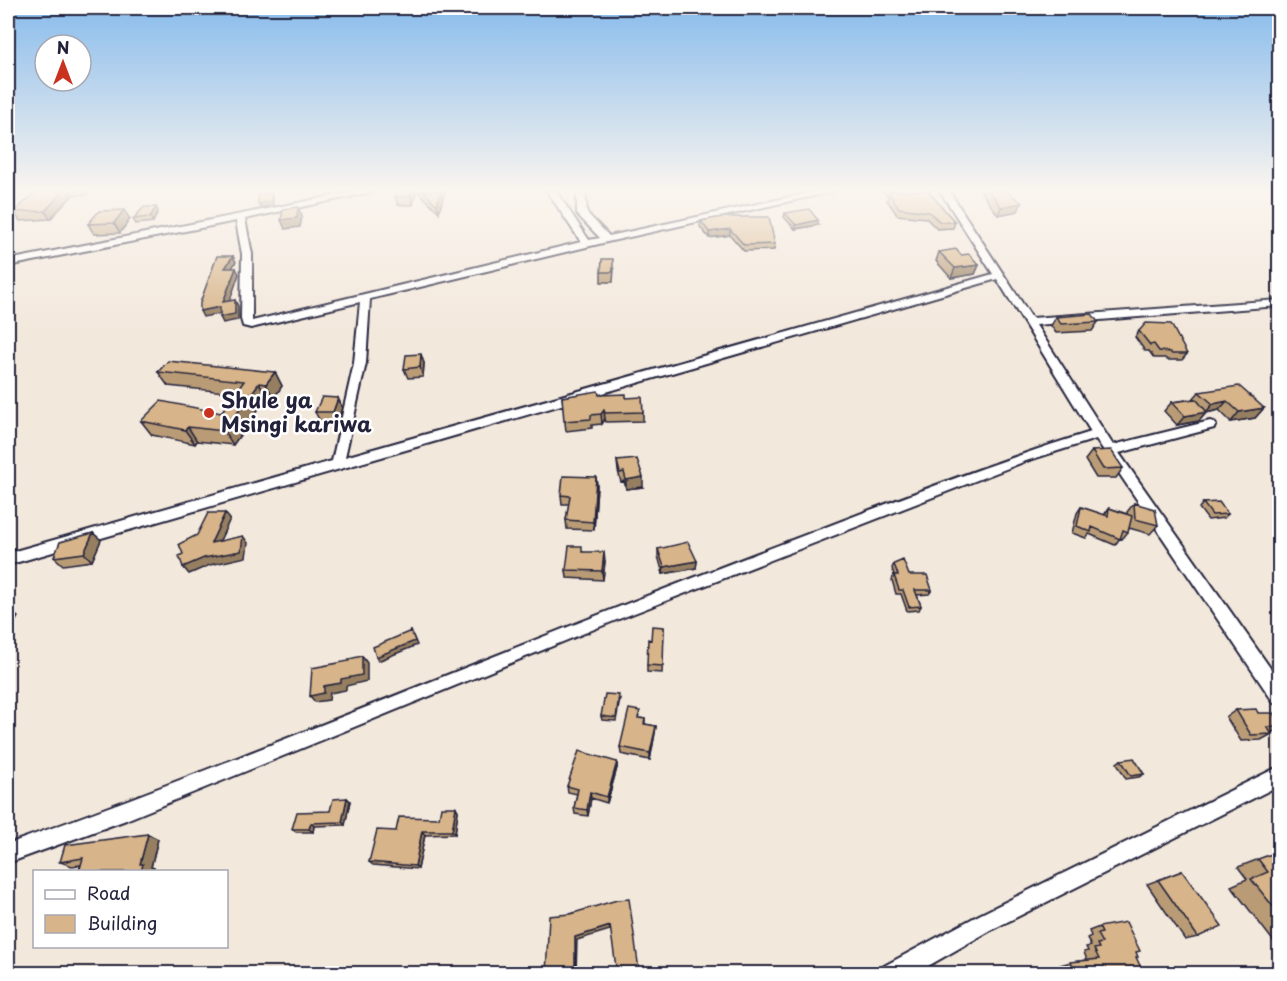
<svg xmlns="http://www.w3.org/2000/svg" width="1287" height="981" viewBox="0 0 1287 981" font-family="'Playpen Sans',sans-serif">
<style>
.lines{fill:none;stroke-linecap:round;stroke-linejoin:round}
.street-casing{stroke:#22223b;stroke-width:4}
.street{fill:#fff;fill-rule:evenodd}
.wall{fill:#b99b76;stroke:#22223b;stroke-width:1.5}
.shaded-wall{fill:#967e60;stroke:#22223b;stroke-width:1.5}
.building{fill:#d7b489;stroke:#22223b;stroke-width:1.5}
.poi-dot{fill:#c8321e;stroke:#fff;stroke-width:2}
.labels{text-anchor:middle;stroke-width:5;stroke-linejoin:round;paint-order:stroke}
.poi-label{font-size:21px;font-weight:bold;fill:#22223b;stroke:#fff;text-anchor:start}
</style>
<rect width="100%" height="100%" fill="#f3e8dc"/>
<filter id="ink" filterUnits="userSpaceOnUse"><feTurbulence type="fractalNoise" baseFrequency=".0167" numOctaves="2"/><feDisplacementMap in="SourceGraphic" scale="12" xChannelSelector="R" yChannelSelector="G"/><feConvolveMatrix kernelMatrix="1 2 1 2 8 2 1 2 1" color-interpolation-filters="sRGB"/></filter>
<g filter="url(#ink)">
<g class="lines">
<defs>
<path id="street" d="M358,191H377L245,219L252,254V321L581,242L547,191H556L589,240L600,238L577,214V191H585L587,213L609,236L818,191H836L607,242L370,299L366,363L345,457L993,274L940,191H949L1032,318L1280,300V306L1036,325L1113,445L1210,421L1214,422L1216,425L1214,428L1119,453L1280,682V705L1274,703L1096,439L1026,461L619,619L126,820L8,863V844C269,750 525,641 784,543C886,504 987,464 1091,432L997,279L8,565V553L332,461L354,363L360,302L251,328L243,326L241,319L242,254L236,221L8,266V260Z
M1280,766V785L993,929L914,974H882L884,966L979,915Z"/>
</defs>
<!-- street casing -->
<use href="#street" class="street-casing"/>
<!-- street -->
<use href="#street" class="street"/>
</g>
<!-- wall -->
<path class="wall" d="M37,191H92L86,195H73L50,219L20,221L14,212Z
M397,191H416L413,205H398L395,197Z
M417,191H445L439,212Z
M882,191H931L929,193L955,222L953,228L937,229L926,218L897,215L887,200L888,196Z
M980,191H1006L1018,211L998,215Z
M156,207L158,211L153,222L136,224L133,219Z
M785,213L818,225L795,229L784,217Z
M722,217L775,244L774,250L744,251L730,235L709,238L700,227L701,221Z
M130,219L120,233L94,234L88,224Z
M939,252L961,255L979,265L975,274L951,278L936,261Z
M614,269L613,282H601V272Z
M1056,317L1098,322L1092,331L1056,333L1051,326Z
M1139,331L1187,354L1182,360H1167L1165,358H1154L1149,351H1145L1135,337Z
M424,363L423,377L408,378L404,369Z
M158,372H275L282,386L274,398L267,397L233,445L197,441L195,444L152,435L141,421L221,413L235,393L168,386Z
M1199,392L1264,408L1255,418L1231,422L1219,410L1206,413L1199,421L1177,425L1164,411L1172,402L1193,399Z
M599,395L626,398L643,412V421L606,422L605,419L602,424L592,425V428L566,431L562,397Z
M338,398L342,407L338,421H320L315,412Z
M1092,451L1123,468L1116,478H1096L1085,460Z
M617,461L643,487L626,489L624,481L621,482L618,471Z
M596,477L597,486L594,530L567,529L566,520L569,504H562L561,495Z
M1134,503L1158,525L1150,534L1129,528L1128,532L1122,539L1120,538L1115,545L1089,534L1086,538L1072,533L1077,513L1081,507L1104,515L1109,508L1127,514V512Z
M1203,503L1228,514L1224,518L1208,520L1199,508Z
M93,533L101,540L92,561L63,565L54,557Z
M658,549L697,561L696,568L663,574L658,556Z
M583,552L605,561L603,580L567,578L566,570Z
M894,564L909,575L932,590L929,594L917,595L921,606L919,610L907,611L901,594H896L892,580L894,575L892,568Z
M664,627L662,673L647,672V665Z
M620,699L616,721L602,720L601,716Z
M1236,710L1258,713L1280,724V728L1271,733L1272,734L1261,740L1241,741L1226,717Z
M640,718L645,719V724L656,726L655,733L650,760L621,754L620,747Z
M1121,760L1144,774L1139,777L1126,779L1117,763Z
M617,762V768L607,803L591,798L588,816L575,814L574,808L577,794L568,792L567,786Z
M347,798L350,801L345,825L314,826L313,832H296L292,829L330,811Z
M456,807L458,811L455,834L425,835L418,869L373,865L369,862L396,831L439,818Z
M158,839L151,867L154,868L153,872H79L80,865L72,866L60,862Z
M1280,851V941L1274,942L1231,886L1247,879L1238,867Z
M1182,871L1198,937L1185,940L1147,884Z
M1099,927L1136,952V957L1139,974H1064L1060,965L1071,962L1087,960L1084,952L1088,951L1086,947L1091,946L1087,938L1091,936L1089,931Z"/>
<!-- shaded-wall -->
<path class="shaded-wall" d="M63,191H71L73,195L50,219L45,211Z
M83,191H92L86,195Z
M412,191H416V192L413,205L411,196Z
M441,191H445L439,212L437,205Z
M271,193L273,198V205L260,208L258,204Z
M1022,203L1018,211L998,215L1001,207Z
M156,207L158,211L153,222L150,217Z
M298,207L302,216L300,227L285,229L281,220Z
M124,210L130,219L120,233L114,223Z
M818,220V225L795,229L796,225Z
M730,229V235L709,238V232Z
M233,256L236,262L228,274L225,268Z
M979,265L975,274L951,278L955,268Z
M236,268L239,274L227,309L223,302Z
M10,285L13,289L8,296V287Z
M235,300L238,306V320L223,323L220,317Z
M220,307L224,313L203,317L200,311Z
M421,354L424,363L423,377L420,367Z
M275,372L282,386L274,398L266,384Z
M259,383L267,397L233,445L224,431Z
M338,398L342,407L338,421L333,412Z
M1227,401L1219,410L1206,413L1199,421L1177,425L1185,416L1206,412L1213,404Z
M1264,408L1255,418L1231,422L1239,412Z
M604,410L605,419L602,424L601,414Z
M188,427L197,441L195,444L185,430Z
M596,477L597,486L594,530L593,522Z
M643,477V487L626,489V480Z
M225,513L230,519L216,549L211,543Z
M93,533L101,540L92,561L84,553Z
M243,536L248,543L246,557L210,565L189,574L183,567Z
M604,552L605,561L603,580L602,571Z
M697,561L696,568L663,574L664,567Z
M8,610L18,617L8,634Z
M411,631L417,645L378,661L376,657Z
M362,656L367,663V681L346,686V690L330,693L329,700L315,702L310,696L324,686L341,679Z
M656,726L655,733L650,760V753Z
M617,762V768L607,803V797Z
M590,792L591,798L588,816L587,810Z
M347,798L350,801L345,825L342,822Z
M456,807L458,811L455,834L452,831Z
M311,823L314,826L313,832L309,829Z
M422,831L425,835L418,869L415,866Z
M148,834L158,839L151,867L154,868L153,872H141L140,864Z
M610,926V930L577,940L576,974H575V937Z
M639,970L640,972L635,974H625Z"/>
<!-- building -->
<path class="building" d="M37,191H63L45,211L14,212Z
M397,191H412L411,196L395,197Z
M423,191H441L437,205Z
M893,191H928L955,222H940L929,212L899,208L889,194Z
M989,191H1006L1022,203L1001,207Z
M271,193V201L258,204V195Z
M144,207H156L150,217L133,219Z
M298,207L297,218L281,220L283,209Z
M809,209L818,220L796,225L785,213Z
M124,210L114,223L88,224L99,211Z
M722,217H769L775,244L744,245L730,229L709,232L701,221Z
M956,249L961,255L969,254L979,265L955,268L939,252Z
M217,256H233L225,268H236L223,302L235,300V314L220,317V307L200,311V303Z
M602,259H613V272H601Z
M1092,314L1098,322L1061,324L1056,317Z
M1146,323L1171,324L1187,354H1172L1170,352L1159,351L1154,344L1150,345L1139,331Z
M421,354L420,367L404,369L406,355Z
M168,361L275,372L266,384L259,383L224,431L188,427L185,430L141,421L161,401L221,413L244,381L158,372Z
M1239,386L1264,408L1239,412L1227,401L1213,404L1199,392Z
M598,391L599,395L626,394V398L642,397L643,412L605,413L604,410L601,414L591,415V419L564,421L562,397Z
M322,397L338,398L333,412H315Z
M1196,399L1207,412L1185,416L1172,402Z
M1111,450L1123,468L1103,469L1092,451Z
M637,459L643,477L626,480L624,472L620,473L617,461Z
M563,476L596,477L593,522L566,520L570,496L561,495Z
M1219,502L1228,514L1212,515L1203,503Z
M1134,503L1155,509L1158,525L1135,519Z
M1081,507L1108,516L1109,508L1132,516L1128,532L1123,530L1120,539L1092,527L1091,532L1077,526Z
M208,513H225L211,543L243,536L241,551L204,558L183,567L179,556L183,554L179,544L197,535Z
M93,533L84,553L54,557L60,542Z
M688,542L697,561L664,567L658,549Z
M569,546H582V552H604L602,571L566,570Z
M903,560L909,575H927L932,590H915L921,606L909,607L903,590H899L894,575H898L894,564Z
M652,626L664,627L663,666L647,665L648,639L651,640Z
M411,631L415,641L376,657L373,647Z
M362,656V675L341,679V683L324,686V693L310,696L312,668L349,661V659Z
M605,694L619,695L616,718L601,716Z
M629,709L640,711L638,718L645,719L644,724L656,726L650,753L620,747Z
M1256,709L1258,713H1273L1280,724V727H1267L1272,734L1251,735L1236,710Z
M579,751L617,762L607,797L590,792L587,810L574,808L578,789L567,786Z
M1134,758L1144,774L1131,776L1121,760Z
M347,798L342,822L311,823L309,829H292L297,812L330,811L333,799Z
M441,807H456L452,831H422L415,866L369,862L377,830L396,831L399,817L439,818Z
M148,834L140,864H143L141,872H79L83,858L60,862L65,845Z
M1280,851V915L1251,879L1268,872L1258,859Z
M1182,871L1222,926L1198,937L1158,880Z
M629,899L639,970L625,974H617L610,926L575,937V974H546L549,916L570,914L617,900Z
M1126,922L1140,951L1136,952L1138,957H1136L1142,970L1138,971L1139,974H1075L1071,962L1099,959L1094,949L1099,948L1097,944L1102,943L1097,934L1102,933L1099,927Z"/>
</g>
<!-- sky -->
<linearGradient id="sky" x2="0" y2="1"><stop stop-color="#87bbec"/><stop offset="0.58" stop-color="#faf5ef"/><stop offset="1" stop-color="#faf5ef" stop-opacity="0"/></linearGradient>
<rect width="1287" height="329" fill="url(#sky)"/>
<!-- markers -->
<circle class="poi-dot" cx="209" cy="413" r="6"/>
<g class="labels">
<!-- poi labels -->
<g class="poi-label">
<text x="221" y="408">Shule ya<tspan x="221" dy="24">Msingi kariwa</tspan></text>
</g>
</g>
<!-- margin -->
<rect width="1287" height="981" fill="none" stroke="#fff" stroke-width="30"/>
<rect x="15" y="15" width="1257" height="951" fill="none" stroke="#22223b" stroke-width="2" filter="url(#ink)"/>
<!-- legend -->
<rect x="33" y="870" width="195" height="78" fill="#ffffff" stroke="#a7a7b1" stroke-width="1.5"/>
<rect x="45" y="890" width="30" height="9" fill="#ffffff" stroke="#a7a7b1" stroke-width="1.5"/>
<text x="87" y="900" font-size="18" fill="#22223b">Road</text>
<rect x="45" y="915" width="30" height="18" fill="#d7b489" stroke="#a7a7b1" stroke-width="1.5"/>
<text x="87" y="930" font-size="18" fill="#22223b">Building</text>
<!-- north arrow -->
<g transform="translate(63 63)"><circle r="28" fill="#ffffff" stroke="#a7a7b1" stroke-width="1.5"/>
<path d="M0-4.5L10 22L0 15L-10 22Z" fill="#c8321e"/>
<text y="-9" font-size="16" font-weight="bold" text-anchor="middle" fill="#22223b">N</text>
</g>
</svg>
